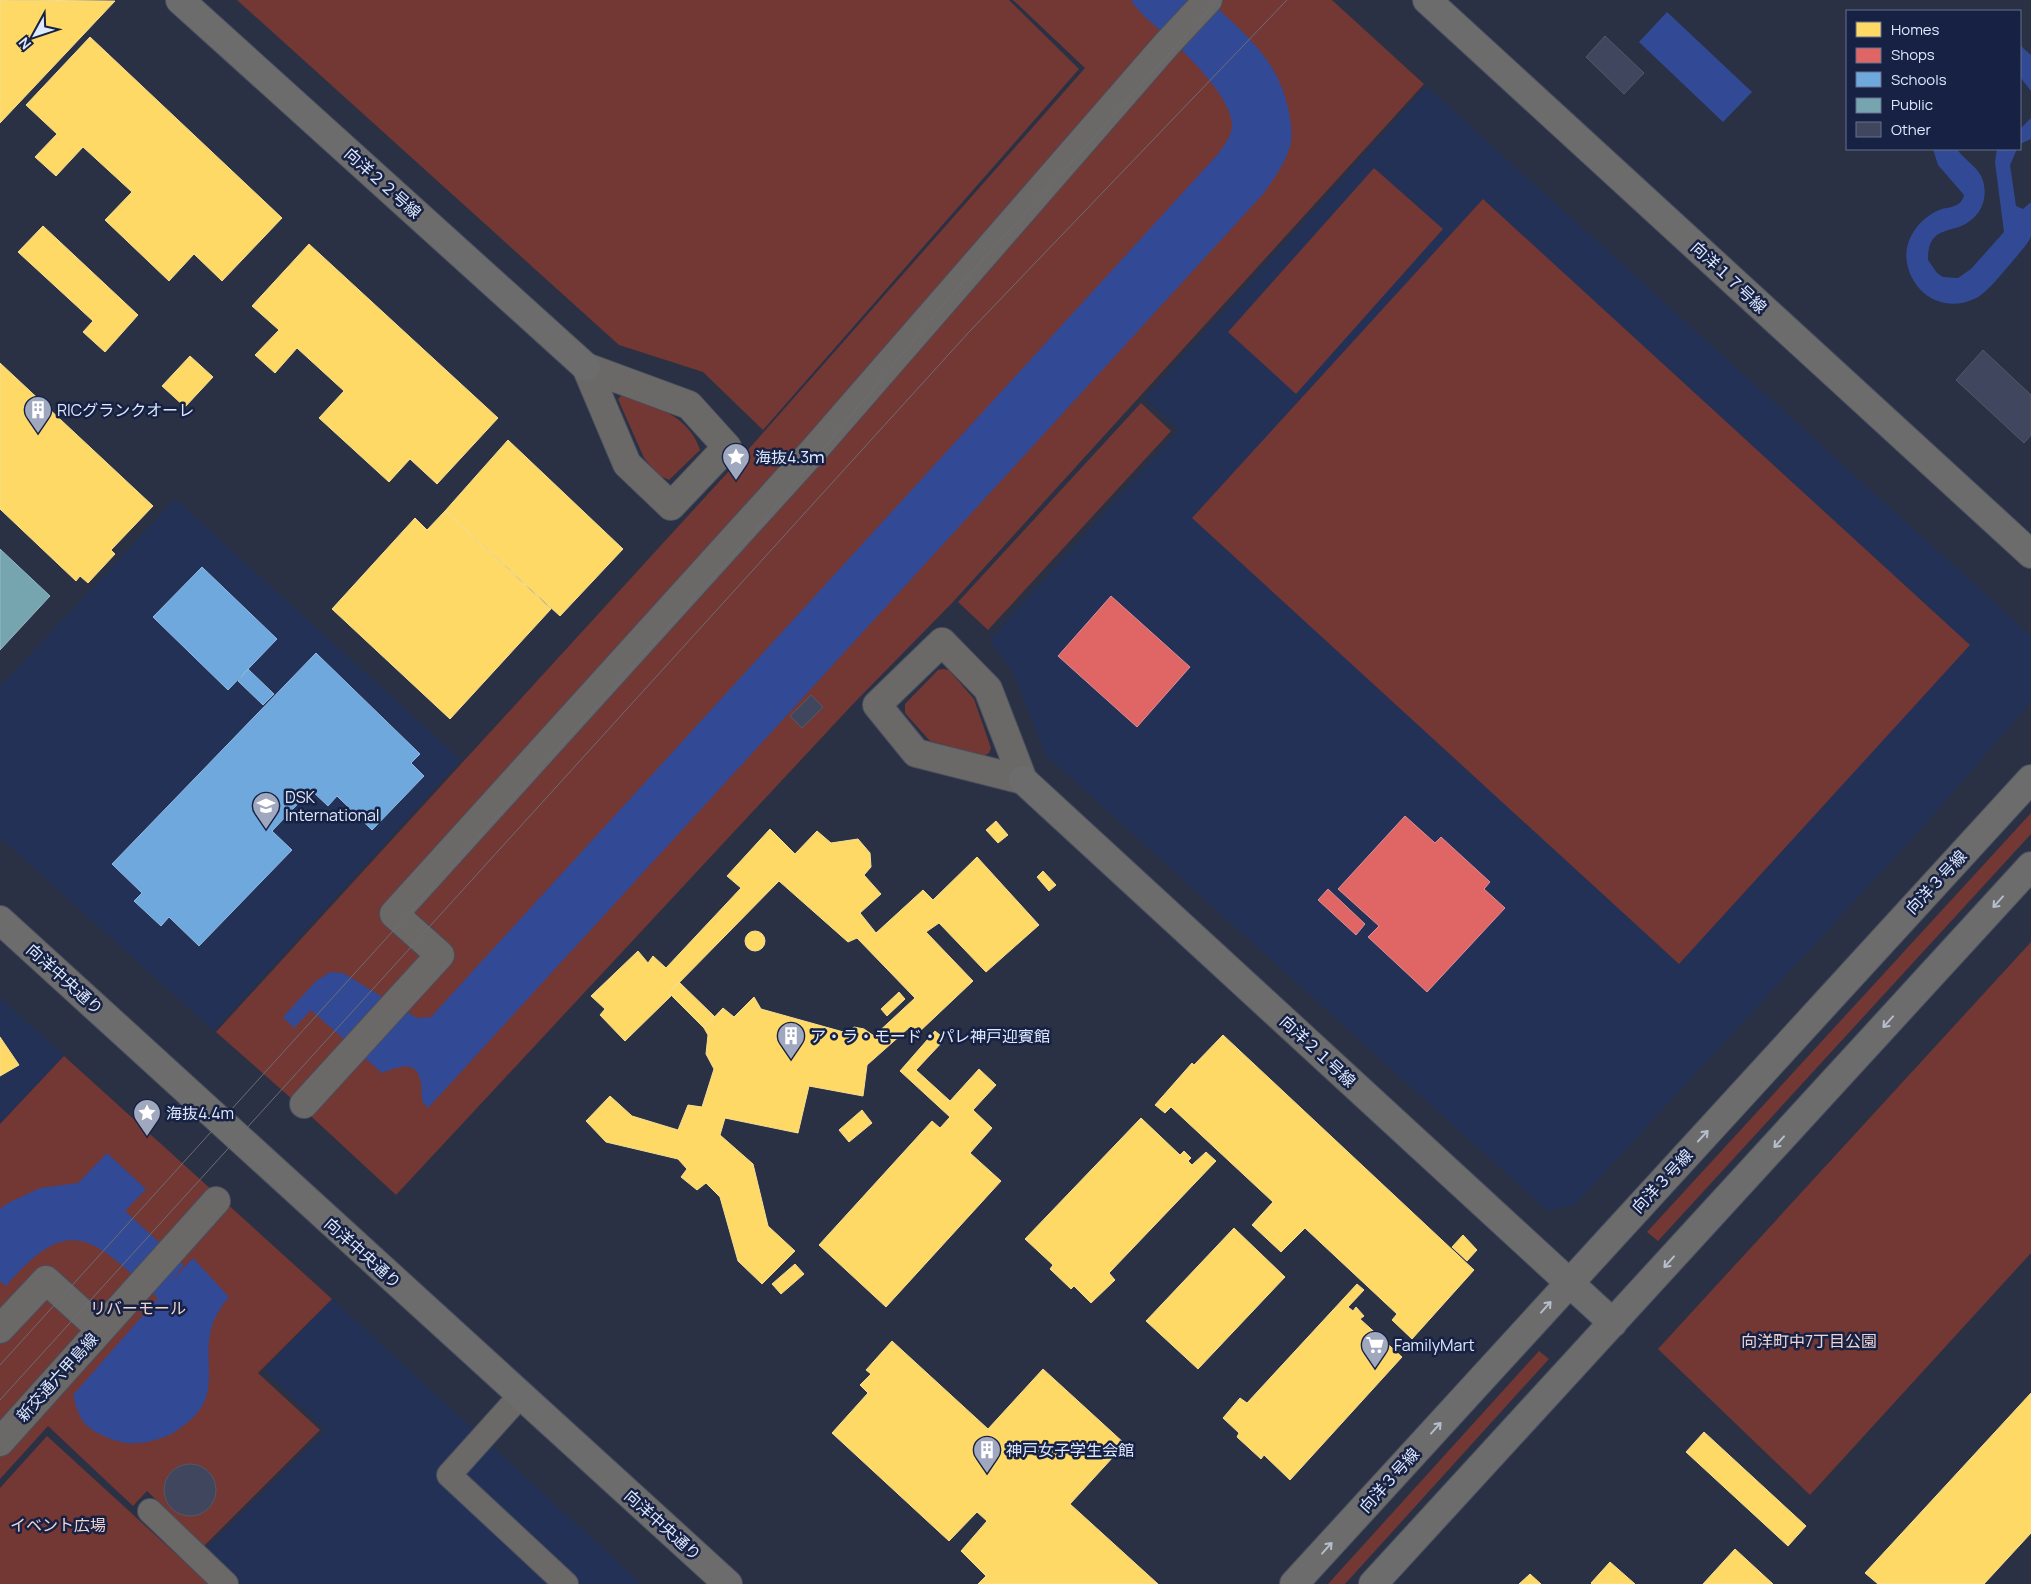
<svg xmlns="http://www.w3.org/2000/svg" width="2031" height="1584" viewBox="0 0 2031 1584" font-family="Manrope,'Noto Sans JP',sans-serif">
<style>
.built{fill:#233157}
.green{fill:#733734}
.water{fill:#324a95}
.homes{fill:#ffd966;stroke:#f5de94}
.shops{fill:#e06666;stroke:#df8d94}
.schools{fill:#6fa8dc;stroke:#90bbe6}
.public{fill:#76a5af;stroke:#95b9c7}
.building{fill:#3f465e;stroke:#52596a}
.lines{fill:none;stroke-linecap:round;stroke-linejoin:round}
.lane-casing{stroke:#494f5f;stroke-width:26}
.street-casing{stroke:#494f5f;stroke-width:30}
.secondary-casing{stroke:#494f5f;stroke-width:30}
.lane{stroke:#6b6967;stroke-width:24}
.street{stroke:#6b6967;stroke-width:28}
.secondary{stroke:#6c6c6c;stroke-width:28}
.tram{stroke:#6b6e75;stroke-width:1}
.oneway{stroke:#b6bdcc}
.labels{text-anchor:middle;stroke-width:5;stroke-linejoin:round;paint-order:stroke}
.street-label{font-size:16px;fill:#dee8ff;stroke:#162143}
.poi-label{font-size:16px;fill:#dee8ff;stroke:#162143;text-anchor:start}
.park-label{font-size:16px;fill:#f0d3cf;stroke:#162143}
</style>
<rect width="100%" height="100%" fill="#2a3144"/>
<!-- built -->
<path class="built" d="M1426,86L2031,636V702L1918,832L1575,1204L1548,1211L1046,755L1013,672L990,640L1179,430L1145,398Z
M175,499L461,760L214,1031L0,837V687Z
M0,998L64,1056L0,1123Z
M332,1299L641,1584H243L206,1549L326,1430L264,1370Z"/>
<!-- green -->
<path class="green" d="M237,0H1009L1079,69L763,430L703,372L619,345Z
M1013,0H1332L1424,84L952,603L853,704L396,1195L301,1107L216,1032L739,460L1085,68Z
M1374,168L1443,229L1296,394L1228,332Z
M1483,199L1970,645L1679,964L1192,518Z
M623,394C654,406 689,415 700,450L669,480L658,475L644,458L618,399Z
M1141,403L1171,431L988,630L958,602Z
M943,669L949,670L974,699L991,748L989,753L984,756L930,741L905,713V704L938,670Z
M2031,813V834L1658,1241L1647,1232Z
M2031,942V1253L1810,1495L1658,1349Z
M64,1056L332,1299L258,1373L320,1430L204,1546L147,1491L133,1506L48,1426L0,1479V1124Z
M1539,1351L1549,1359L1345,1584H1328Z
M47,1436L209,1584H0V1488Z"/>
<!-- water -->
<path class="water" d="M1131,0H1209C1246,36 1278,58 1289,112C1291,123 1293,136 1290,146C1285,164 1274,178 1264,193L428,1108L422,1101C422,1067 415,1059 382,1073L311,1010L294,1028L283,1017L315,982L330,972L343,973L417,1018L431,1017L1218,154C1224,145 1233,135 1232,123C1229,95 1189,57 1169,38C1156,26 1140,15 1131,0Z
M1667,12L1752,92L1723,122L1639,42Z
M2020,43L2023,48L2031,55V91L2020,77Z
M2031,118V139L2020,144V129Z
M1933,149H1957C1964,160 1980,168 1983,181C1989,202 1978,220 1959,227C1952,229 1943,231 1937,235C1929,241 1928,251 1928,260L1937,273L1943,277L1958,278L1971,269L2004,232L1995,162L1997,149H2017L2010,165L2016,206L2023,209L2031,202C2031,213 2031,226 2031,236C2030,242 2015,258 2011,263C2002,273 1987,293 1976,298C1945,314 1913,295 1907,263C1903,241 1918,220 1937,211C1947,206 1961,209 1964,195L1938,165Z
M107,1153L146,1189L125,1211L184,1265L169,1284L193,1258L229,1297C222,1305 215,1316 212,1326C201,1361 223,1394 188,1422C178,1430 170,1436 158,1439C141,1445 123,1445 106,1437C82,1426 80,1420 73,1395L158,1298C96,1242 72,1208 6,1286L0,1281V1209L8,1203L40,1188L78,1183Z"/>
<!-- homes -->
<path class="homes" d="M0,0L115,1L0,123Z
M90,37L282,218L222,281L194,254L169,281L105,220L132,192L83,147L56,176L35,157L57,134L26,105Z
M43,226L138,315L105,352L83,332L93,321L18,252Z
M309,244L498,418L437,484L410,459L389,482L319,418L344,391L297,348L275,373L255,355L279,330L252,306Z
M190,356L213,377L185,407L162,386Z
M0,363L153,506L111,550L115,554L88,583L80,576L76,581L0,509Z
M508,440L623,549L560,616L445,511Z
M445,511L551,609L450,719L332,609L415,518L427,530Z
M996,821L1008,835L998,843L986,830Z
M770,829L795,854L817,831L831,843L858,839L870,853L871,867L864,875L881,894L860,913L876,933L923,890L933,900L977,857L1039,925L986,972L939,923L926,932L973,981L918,1033L911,1026L867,1065L863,1096L809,1086L798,1133L725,1118L720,1135L753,1164L768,1226L795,1251L762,1284L738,1261L720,1197L706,1183L697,1190L681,1177L687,1169L678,1159L606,1142L586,1121L610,1096L632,1116L678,1130L688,1105L702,1107L714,1069L706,1054L708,1035L704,1028L723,1008L734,1017L754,997L761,1009L847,1033L854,1027L864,1029L874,1036L915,998L857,938L848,942L779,881L669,993L672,995L625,1041L600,1015L605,1009L591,996L638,951L648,963L653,956L666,968L741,888L727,876Z
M1043,871L1056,885L1049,891L1037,877Z
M745 941a10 10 0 1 1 20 0a10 10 0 1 1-20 0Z
M679,982L715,1017L704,1028L669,993Z
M899,992L905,999L887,1016L881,1009Z
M935,1031L945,1039L916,1070L950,1101L979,1069L996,1085L973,1110L992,1128L970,1153L1001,1181L886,1307L819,1245L932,1121L940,1128L950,1117L900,1071Z
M1223,1035L1474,1270L1412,1339L1392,1320L1397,1314L1305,1228L1281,1252L1252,1225L1273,1202L1171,1107L1165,1113L1155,1105L1192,1063L1194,1065Z
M0,1037L19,1065L0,1076Z
M862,1110L872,1123L849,1142L839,1130Z
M1141,1118L1180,1155L1184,1151L1191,1158L1188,1161L1192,1165L1206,1152L1216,1161L1109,1273L1115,1280L1091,1303L1074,1286L1071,1289L1050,1269L1053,1265L1025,1239Z
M1234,1228L1285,1277L1198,1369L1146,1321Z
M1463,1235L1477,1250L1467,1261L1452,1247Z
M795,1264L804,1274L781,1294L772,1284Z
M1357,1284L1364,1290L1348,1307L1353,1311L1356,1307L1364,1316L1360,1319L1402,1357L1290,1480L1264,1455L1261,1459L1237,1437L1239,1433L1223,1418L1240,1398L1247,1403Z
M892,1341L988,1429L1043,1369L1125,1444L1070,1504L1158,1584H978L986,1576L961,1551L987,1521L977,1512L949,1541L832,1433L868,1393L860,1385L871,1374L866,1370Z
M2031,1393V1533L1984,1584H1878L1865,1573Z
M1704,1432L1806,1526L1788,1546L1686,1452Z
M1735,1549L1773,1584H1703Z
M1610,1562L1635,1584H1592L1591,1583Z
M1530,1574L1541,1584H1519Z"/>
<!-- shops -->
<path class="shops" d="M1111,596L1190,667L1137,727L1058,656Z
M1405,816L1435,843L1441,837L1490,882L1484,889L1505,908L1427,992L1368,937L1379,926L1338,889Z
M1328,889L1365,924L1356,935L1318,900Z"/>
<!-- schools -->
<path class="schools" d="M202,567L277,639L228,690L153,617Z
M316,653L420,754L411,763L424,776L372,830L337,796L328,806L311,790L272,831L292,850L199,946L169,917L161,926L134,901L142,893L112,864Z
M248,669L274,694L263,705L238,681Z"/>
<!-- public -->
<path class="public" d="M0,549L50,596L0,650Z"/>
<!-- building -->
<path class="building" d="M1605,36L1644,73L1624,94L1586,57Z
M1983,350L2031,395V435L2024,443L1956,380Z
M811,695L823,707L802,728L790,716Z
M164 1490a26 26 0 1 1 52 0a26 26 0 1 1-52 0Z"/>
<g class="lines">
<defs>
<path id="lane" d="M520,1396L449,1475L566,1584
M150,1511L226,1584"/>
<path id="street" d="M586,367L689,405L727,447L671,506L627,464Z
M942,642L988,689L1023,780L916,753L877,705Z
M304,1104L440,955L394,914L814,450L1166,45L1208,0
M0,1329L46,1280L100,1329
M0,1442L216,1201"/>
<path id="secondary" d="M180,0L586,367
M1427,0L2031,554
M1023,780L1613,1323
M0,920L728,1584
M1294,1584L2031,779
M1373,1584L2031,866"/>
</defs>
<!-- lane casing -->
<use href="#lane" class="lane-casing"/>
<!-- street casing -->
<use href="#street" class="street-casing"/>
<!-- secondary casing -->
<use href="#secondary" class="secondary-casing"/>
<!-- lane -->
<use href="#lane" class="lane"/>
<!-- street -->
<use href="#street" class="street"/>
<!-- secondary -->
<use href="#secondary" class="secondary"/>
<!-- tram -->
<path class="tram" d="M0,1365L756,530L951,295L1218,0
M0,1400L969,332L1287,0"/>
</g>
<!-- one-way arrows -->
<defs><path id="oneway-shaft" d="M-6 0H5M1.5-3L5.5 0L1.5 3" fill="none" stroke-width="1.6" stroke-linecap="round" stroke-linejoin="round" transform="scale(1.25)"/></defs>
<g class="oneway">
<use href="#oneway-shaft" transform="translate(1998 902) rotate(132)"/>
<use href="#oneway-shaft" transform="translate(1888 1022) rotate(132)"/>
<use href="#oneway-shaft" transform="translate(1703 1136) rotate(-47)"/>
<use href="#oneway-shaft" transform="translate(1779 1142) rotate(132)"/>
<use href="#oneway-shaft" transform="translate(1669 1262) rotate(132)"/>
<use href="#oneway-shaft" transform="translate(1546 1307) rotate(-48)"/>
<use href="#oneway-shaft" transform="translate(1436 1428) rotate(-48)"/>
<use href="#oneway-shaft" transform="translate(1327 1548) rotate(-48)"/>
</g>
<!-- icons -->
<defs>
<symbol id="building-pin" viewBox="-11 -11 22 30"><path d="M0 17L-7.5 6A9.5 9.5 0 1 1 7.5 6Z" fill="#9fa8be" stroke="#162143"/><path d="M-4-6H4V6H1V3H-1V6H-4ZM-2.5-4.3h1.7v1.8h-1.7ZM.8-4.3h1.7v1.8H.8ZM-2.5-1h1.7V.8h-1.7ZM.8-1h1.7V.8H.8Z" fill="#fff"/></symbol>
<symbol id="sight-pin" viewBox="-11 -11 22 30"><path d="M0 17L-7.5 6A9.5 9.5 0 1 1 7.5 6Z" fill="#9fa8be" stroke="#162143"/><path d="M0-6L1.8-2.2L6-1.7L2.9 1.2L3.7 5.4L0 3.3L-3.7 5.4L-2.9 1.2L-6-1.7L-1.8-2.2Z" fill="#fff"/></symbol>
<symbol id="school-pin" viewBox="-11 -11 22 30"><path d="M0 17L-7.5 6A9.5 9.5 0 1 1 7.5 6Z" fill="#9fa8be" stroke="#162143"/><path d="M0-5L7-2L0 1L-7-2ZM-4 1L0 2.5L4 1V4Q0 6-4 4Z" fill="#fff"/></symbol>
<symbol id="supermarket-pin" viewBox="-11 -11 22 30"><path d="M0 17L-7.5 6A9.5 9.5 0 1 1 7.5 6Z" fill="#9fa8be" stroke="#162143"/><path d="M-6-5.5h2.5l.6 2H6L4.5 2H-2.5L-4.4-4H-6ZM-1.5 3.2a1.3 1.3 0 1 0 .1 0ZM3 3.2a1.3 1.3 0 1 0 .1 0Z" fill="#fff"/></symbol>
</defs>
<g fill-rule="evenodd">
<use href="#building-pin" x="22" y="394" width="32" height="43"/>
<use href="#sight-pin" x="720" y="441" width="32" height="43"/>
<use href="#school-pin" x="250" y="790" width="32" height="43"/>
<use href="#building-pin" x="775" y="1020" width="32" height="43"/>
<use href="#sight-pin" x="131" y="1097" width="32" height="43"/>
<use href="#supermarket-pin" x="1359" y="1329" width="32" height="43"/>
<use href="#building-pin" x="971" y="1434" width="32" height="43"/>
</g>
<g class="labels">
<!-- street labels -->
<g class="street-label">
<text transform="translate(383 183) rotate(42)" y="6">向洋２２号線</text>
<text transform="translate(1729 277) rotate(43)" y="6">向洋１７号線</text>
<text transform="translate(1936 882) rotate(-47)" y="6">向洋３号線</text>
<text transform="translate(65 979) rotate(42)" y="6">向洋中央通り</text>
<text transform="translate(1318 1051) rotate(43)" y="6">向洋２１号線</text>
<text transform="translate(1662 1181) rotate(-47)" y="6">向洋３号線</text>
<text transform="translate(363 1253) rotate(42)" y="6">向洋中央通り</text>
<text transform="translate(57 1377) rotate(-48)" y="6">新交通六甲島線</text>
<text transform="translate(1389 1480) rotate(-48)" y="6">向洋３号線</text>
<text transform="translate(663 1525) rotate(42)" y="6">向洋中央通り</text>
</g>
<!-- poi labels -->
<g class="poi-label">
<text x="57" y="416">RICグランクオーレ</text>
<text x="755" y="463">海抜4.3ｍ</text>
<text x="285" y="803">DSK<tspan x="285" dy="18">International</tspan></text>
<text x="810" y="1042">ア・ラ・モード・パレ神戸迎賓館</text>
<text x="166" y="1119">海抜4.4m</text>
<text x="1394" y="1351">FamilyMart</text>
<text x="1006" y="1456">神戸女子学生会館</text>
</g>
<!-- park labels -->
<g class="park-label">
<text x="138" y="1314">リバーモール</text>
<text x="1809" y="1347">向洋町中7丁目公園</text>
<text x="58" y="1531">イベント広場</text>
</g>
</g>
<!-- legend -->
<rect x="1846" y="10" width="175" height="140" fill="#162143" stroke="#66718e"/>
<rect x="1856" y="22" width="25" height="15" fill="#ffd966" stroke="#66718e"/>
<text x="1891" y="35" font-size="15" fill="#dee8ff">Homes</text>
<rect x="1856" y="48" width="25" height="15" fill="#e06666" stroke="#66718e"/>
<text x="1891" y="60" font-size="15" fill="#dee8ff">Shops</text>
<rect x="1856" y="72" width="25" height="15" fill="#6fa8dc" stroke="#66718e"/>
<text x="1891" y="85" font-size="15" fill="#dee8ff">Schools</text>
<rect x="1856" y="98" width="25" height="15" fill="#76a5af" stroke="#66718e"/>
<text x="1891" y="110" font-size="15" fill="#dee8ff">Public</text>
<rect x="1856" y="122" width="25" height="15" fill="#3f465e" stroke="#66718e"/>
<text x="1891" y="135" font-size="15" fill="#dee8ff">Other</text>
<!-- north arrow -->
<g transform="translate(35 35) rotate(230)" stroke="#162143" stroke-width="4" paint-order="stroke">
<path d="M0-4L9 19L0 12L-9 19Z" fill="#dee8ff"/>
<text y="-8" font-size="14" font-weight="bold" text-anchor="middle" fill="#dee8ff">N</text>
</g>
</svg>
